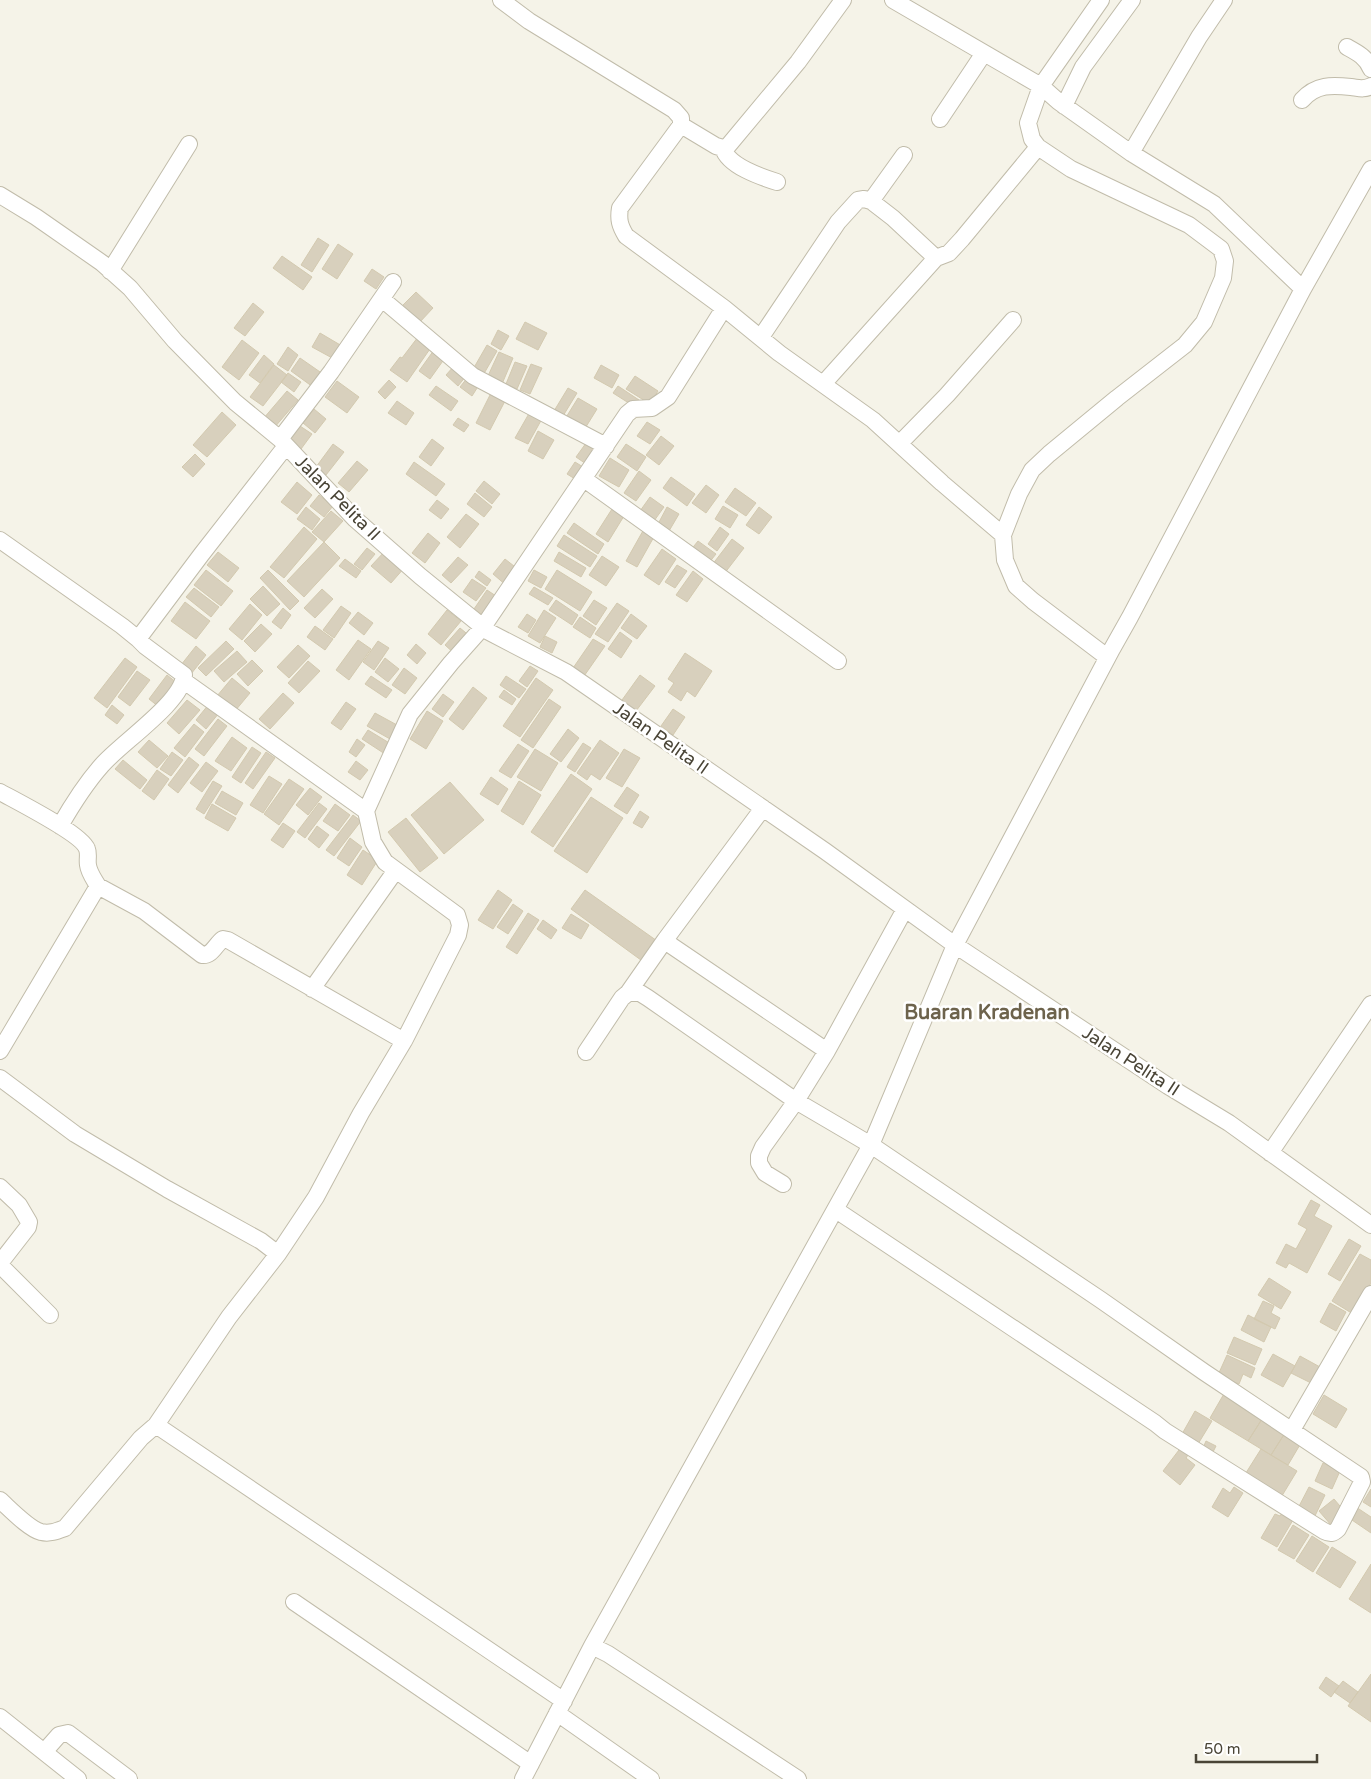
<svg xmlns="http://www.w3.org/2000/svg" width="1371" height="1779" viewBox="0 0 1371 1779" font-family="'Varela Round',sans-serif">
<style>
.building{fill:#d8d0bd;stroke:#d3c9af}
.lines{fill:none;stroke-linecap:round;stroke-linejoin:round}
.minor-casing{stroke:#c1bcaa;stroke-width:18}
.minor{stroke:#fff;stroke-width:16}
.labels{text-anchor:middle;stroke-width:5;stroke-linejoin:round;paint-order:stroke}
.street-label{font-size:18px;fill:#494436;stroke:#fff}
.quarter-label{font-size:20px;font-weight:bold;fill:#6d634c;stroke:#fff}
</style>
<rect width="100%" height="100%" fill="#f5f3e8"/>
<!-- building -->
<path class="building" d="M318,238L329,245L312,272L301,265Z
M338,244L353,254L337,279L322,269Z
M282,256L312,277L303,290L273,268Z
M372,269L384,277L376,289L364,281Z
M416,292L433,308L419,323L401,307Z
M253,303L264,312L245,336L234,328Z
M525,322L547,333L538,350L516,339Z
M498,330L509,336L501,350L491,344Z
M320,333L342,346L334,359L312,347Z
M418,337L432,346L407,382L390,370L400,357L402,358Z
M242,340L259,353L239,380L222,367Z
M487,345L497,351L482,377L472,371Z
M288,347L298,355L288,371L277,364Z
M434,350L445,358L430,379L419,371Z
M499,352L513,358L502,384L487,378Z
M264,355L274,364L260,383L249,375Z
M300,358L323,374L313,387L291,371Z
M515,362L527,366L517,389L506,384Z
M531,364L542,368L530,394L520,390Z
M274,365L287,375L263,406L250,397Z
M601,365L619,375L612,388L594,378Z
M454,366L466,376L458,386L446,375Z
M288,373L301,382L294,392L281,382Z
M635,376L658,391L650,404L626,389Z
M468,377L479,385L472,396L460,387Z
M389,380L396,387L385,399L378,392Z
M337,381L359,397L347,413L325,397Z
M436,386L458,401L451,411L429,395Z
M618,386L639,400L635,407L613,393Z
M568,388L577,393L563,416L554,411Z
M287,391L298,400L274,428L263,419Z
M491,393L505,401L490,430L476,423Z
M578,398L597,409L584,430L565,419Z
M397,401L414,413L406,425L388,413Z
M314,409L326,419L315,433L303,423Z
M531,410L543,417L528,444L515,438Z
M222,412L236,425L207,457L193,445Z
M458,418L469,425L464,432L453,425Z
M647,422L660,430L650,444L637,436Z
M300,426L312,434L301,449L289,440Z
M538,431L554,440L543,459L528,451Z
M661,436L674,446L659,465L646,455Z
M432,439L444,448L431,466L419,457Z
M589,439L601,448L589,466L576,457Z
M333,444L344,452L326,475L316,467Z
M626,444L646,457L637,471L617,457Z
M195,454L205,464L193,477L182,467Z
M610,458L629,470L619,487L599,476Z
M357,461L368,470L349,492L338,483Z
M414,462L445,484L436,496L406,474Z
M575,462L588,470L580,482L567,474Z
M639,471L651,480L636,501L624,493Z
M671,477L695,494L687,506L663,488Z
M484,481L500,494L492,504L476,491Z
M297,482L312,495L297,514L281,502Z
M706,485L719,495L706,513L692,503Z
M735,488L756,503L746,516L725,502Z
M475,493L492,507L484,517L467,504Z
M319,495L333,506L324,517L310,506Z
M650,497L664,507L654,521L640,511Z
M437,500L449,509L441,519L429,510Z
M723,506L738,515L730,528L715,519Z
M306,507L320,519L312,530L297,519Z
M667,507L679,514L669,531L658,524Z
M759,507L772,517L759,534L746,525Z
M612,509L624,516L608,542L596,534Z
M331,511L343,521L324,542L312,532Z
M466,514L479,524L460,548L447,537Z
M574,523L604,544L598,554L567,533Z
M304,527L317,539L284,578L270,567Z
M720,527L729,534L717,551L708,544Z
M644,529L655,535L637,567L626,561Z
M428,533L440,543L425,563L412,553Z
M564,535L597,556L590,567L557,546Z
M732,539L744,548L724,574L712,565Z
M698,541L716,554L708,564L690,551Z
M324,542L340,558L304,597L287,581Z
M367,548L375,554L362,570L354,564Z
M662,549L676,559L659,585L644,575Z
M386,550L405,567L391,583L371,566Z
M218,552L239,568L228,582L207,565Z
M559,552L586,568L581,577L554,561Z
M602,556L619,567L606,586L589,575Z
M458,557L468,565L451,583L442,575Z
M345,559L361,571L356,578L339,566Z
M505,559L519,570L507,586L493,574Z
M677,565L687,571L675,588L665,582Z
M206,570L233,591L221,606L194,585Z
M268,570L299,601L290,610L260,578Z
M534,570L547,577L541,588L528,581Z
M557,570L592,592L580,611L545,589Z
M479,571L491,580L487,586L475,577Z
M693,571L703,579L687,602L676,595Z
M472,579L486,588L476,601L463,592Z
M263,586L280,604L267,616L250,599Z
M534,587L553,598L548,605L529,594Z
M194,588L219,607L211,617L186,597Z
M322,589L333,599L315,618L304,608Z
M487,590L499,598L485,617L474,609Z
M556,600L578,615L572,625L549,610Z
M594,600L607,608L596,625L583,616Z
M185,602L210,621L196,639L171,621Z
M617,603L629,611L608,642L595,634Z
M250,604L262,615L242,640L229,629Z
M341,606L351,613L334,638L323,630Z
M283,608L291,615L281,629L272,622Z
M447,610L461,621L441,645L428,634Z
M544,610L556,618L540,643L528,636Z
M358,612L373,623L364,635L349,623Z
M527,614L536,620L528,633L518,627Z
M631,614L647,626L637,639L621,628Z
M580,617L596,628L590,638L573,627Z
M261,624L272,634L255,652L244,641Z
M315,626L333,639L325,650L307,637Z
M460,628L471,637L456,655L445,645Z
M620,632L632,641L621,658L608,649Z
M545,636L557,642L552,653L540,647Z
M593,639L605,646L582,679L571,671Z
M358,640L371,649L349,680L336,670Z
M226,641L234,649L206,676L198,668Z
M378,641L389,648L374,670L363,662Z
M416,644L426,653L417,664L407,655Z
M298,645L310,656L289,678L277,667Z
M196,646L206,655L191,674L181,665Z
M237,651L247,662L224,682L214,671Z
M685,653L712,671L695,697L687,691L681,701L668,692L674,683L668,679Z
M125,658L137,667L107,708L94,698Z
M385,658L399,669L388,682L375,672Z
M252,660L263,671L248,686L237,674Z
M308,661L320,671L299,693L288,683Z
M530,666L538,671L527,687L519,681Z
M404,668L417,678L405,694L392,685Z
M137,671L150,680L130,706L118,697Z
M167,675L177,683L159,707L149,699Z
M640,675L655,686L636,711L622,700Z
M371,676L392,690L386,698L365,684Z
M506,676L526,689L519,698L500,685Z
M232,678L250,693L235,711L217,696Z
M536,678L553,690L520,737L503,726Z
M473,687L487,698L463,730L449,719Z
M504,690L516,699L512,705L499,697Z
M283,693L294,703L270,729L259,719Z
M443,694L454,702L443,717L432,709Z
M549,699L561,707L533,748L521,740Z
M187,700L200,710L179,734L167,723Z
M346,702L356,709L341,730L331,723Z
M209,704L219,713L206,729L196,720Z
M112,705L124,715L117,724L105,715Z
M673,709L685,717L673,735L661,726Z
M427,711L443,721L426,749L410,739Z
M375,713L397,725L390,739L367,726Z
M218,719L227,726L204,756L195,749Z
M194,724L204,732L185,757L174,748Z
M568,729L579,738L561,762L550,754Z
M368,730L391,744L385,754L362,739Z
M232,737L247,748L231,771L215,761Z
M357,739L365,745L356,757L349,752Z
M149,740L168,756L157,768L138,752Z
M600,740L619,753L600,780L591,774L587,780L577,773Z
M583,743L591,748L575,772L567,767Z
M518,744L529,751L511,778L499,771Z
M252,747L261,753L241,783L232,777Z
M535,749L558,763L541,791L517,777Z
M624,749L640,758L622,787L606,778Z
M172,752L183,760L171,776L160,769Z
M266,752L275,758L253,789L245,783Z
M189,757L199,765L178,793L168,785Z
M123,760L147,780L140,789L115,769Z
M356,761L368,770L360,780L348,772Z
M206,762L218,771L202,792L190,783Z
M157,770L169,779L154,800L142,791Z
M571,774L592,789L553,847L531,832Z
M269,776L282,784L263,813L250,805Z
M491,777L508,789L498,805L480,794Z
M289,779L304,789L279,825L264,814Z
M213,781L222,786L204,814L196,809Z
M519,781L541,795L523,825L501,811Z
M450,782L484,820L444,854L411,815Z
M627,787L639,795L627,814L614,806Z
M310,788L322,797L308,815L296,805Z
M222,791L243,803L236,815L215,803Z
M591,797L623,818L587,873L554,851Z
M319,803L327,809L305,838L297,832Z
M212,804L236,818L228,831L205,818Z
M335,804L350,815L338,831L323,821Z
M640,811L649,817L642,828L633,823Z
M353,815L361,821L334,856L326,850Z
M406,818L438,858L420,872L388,832Z
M283,823L295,831L283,848L271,840Z
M317,826L329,835L319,848L308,839Z
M350,838L362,847L349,866L337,858Z
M363,850L378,860L362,885L347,875Z
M498,890L512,900L493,929L478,920Z
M585,890L660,943L645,963L571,909Z
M513,904L523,911L508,934L497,927Z
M528,913L539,920L517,954L506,947Z
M571,914L589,925L581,939L562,928Z
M543,920L557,930L551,939L537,929Z
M1311,1200L1320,1205L1314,1216L1332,1226L1307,1273L1289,1263L1286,1268L1276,1263L1286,1244L1296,1249L1307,1229L1298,1224Z
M1349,1239L1361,1246L1340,1281L1328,1274Z
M1360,1254L1371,1260V1283L1353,1314L1332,1301Z
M1269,1278L1291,1292L1281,1309L1258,1295Z
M1263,1301L1274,1306L1271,1313L1280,1318L1275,1329L1254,1319Z
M1330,1303L1346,1312L1336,1331L1320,1322Z
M1248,1315L1271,1327L1264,1342L1241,1330Z
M1234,1337L1262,1349L1255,1365L1227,1353Z
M1273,1354L1295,1366L1283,1387L1261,1375Z
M1227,1355L1255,1368L1251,1378L1243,1374L1239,1384L1218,1375Z
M1300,1356L1320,1367L1311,1383L1291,1373Z
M1225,1392L1264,1416L1248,1441L1210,1418Z
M1324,1395L1347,1409L1336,1428L1313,1414Z
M1195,1411L1212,1421L1198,1444L1182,1434Z
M1262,1419L1285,1433L1271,1455L1248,1441Z
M1285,1433L1301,1443L1288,1465L1271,1455Z
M1206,1441L1216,1446L1213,1452L1203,1448Z
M1182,1446L1190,1452L1186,1458L1195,1465L1180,1485L1163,1471Z
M1261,1449L1297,1471L1280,1499L1244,1476Z
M1323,1463L1340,1471L1332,1489L1315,1481Z
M1234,1487L1243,1493L1228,1517L1212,1507L1223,1488L1230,1493Z
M1309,1487L1325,1495L1313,1520L1296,1512Z
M1371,1489V1507L1363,1502Z
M1334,1499L1345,1512L1331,1525L1319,1511Z
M1356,1507L1371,1517V1533L1349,1518Z
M1282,1513L1293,1520L1277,1547L1261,1538L1275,1514L1280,1516Z
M1293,1525L1309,1535L1294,1559L1278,1550Z
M1312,1536L1329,1547L1313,1572L1296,1561Z
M1332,1547L1356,1562L1340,1588L1316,1573Z
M1371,1564V1613L1349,1599Z
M1371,1674V1722L1348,1706Z
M1326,1677L1339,1686L1331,1697L1319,1688Z
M1343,1681L1358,1692L1350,1703L1334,1692Z"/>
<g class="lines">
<defs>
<path id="minor" d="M893,0L1041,86L1059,102L1131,153L1214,204L1303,289
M1101,0L1041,86L1028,123L1032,139L1038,147L1071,169L1189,225L1221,249L1225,261L1223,278L1204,322L1185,345L1117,398L1049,454L1032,470L1019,494L1003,535L1005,560L1016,586L1033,601L1107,657
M1347,47C1358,53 1366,57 1371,69
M1302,100C1316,84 1332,85 1351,87C1359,88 1364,90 1371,86
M1064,106L1083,67L1132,0
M940,119L984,53
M681,125L716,146L723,148L728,146L798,62L843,0
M723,148C728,166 761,177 777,182
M1131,153L1199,37L1224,0
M0,195L36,217L102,263L130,288L175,341L235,402L280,439L355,519L420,576L489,632L566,672L825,851L955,945L1168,1086L1229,1123L1371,1225
M871,201L904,155
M110,271L189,144
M382,299L473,376L606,446
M724,308L779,353L873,420L942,483L1003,535
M761,337L838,222L858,200L864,199L871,201L893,218L936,258L949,253L962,239L1038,147
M823,384L936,258
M280,439L331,372L393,282
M900,443L947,395L1013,320
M584,479L838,661
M0,540L122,626L138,639L201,555L286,446
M184,681L366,811
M0,792C16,801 82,834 87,849C89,854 87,860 88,865C89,873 94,879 98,886L0,1051
M763,808L665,940L672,946L827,1051L905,909
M60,826C72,805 86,783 102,765C121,743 183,702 184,675L145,646L138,639
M98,886L144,911L202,955C212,956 215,945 223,939L228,940L404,1041
M312,989L396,870
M628,993L665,940
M586,1052L622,998L628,993H640L648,998L796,1101L871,1145L1101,1300L1204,1372L1355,1473L1361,1477L1362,1482L1338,1529C1333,1534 1330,1534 1324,1531L1165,1431L1155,1423L836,1210
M0,1078L75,1134L167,1189L261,1241L278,1254L316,1197L361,1113L404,1041L458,935L460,925L457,915L385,862L373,842L366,811L410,714L451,663L483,627L627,414L633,409L652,408L668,397L724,308L626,236C620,226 618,220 620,208L681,125V118L674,110L529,21L501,0
M1270,1153L1371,1004
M783,1184L765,1173L759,1163V1156L763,1147L796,1101L827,1051
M0,1187L19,1205L29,1222L28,1227L0,1263
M0,1265L50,1315
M156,1425L229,1317L278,1254
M1292,1430L1371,1294
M0,1500C10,1509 29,1529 41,1532C50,1534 57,1531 65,1528L141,1438L156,1425L564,1701
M294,1602L531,1764
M592,1646L608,1654L798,1779
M557,1713L651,1779
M0,1717L78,1779
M44,1752L59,1735L68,1733L129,1779
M523,1779L592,1646L871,1145L955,945L1112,649L1130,617L1303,289L1371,169"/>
</defs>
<!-- minor casing -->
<use href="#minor" class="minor-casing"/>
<!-- minor -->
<use href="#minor" class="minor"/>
</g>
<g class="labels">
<!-- street labels -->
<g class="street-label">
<text transform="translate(338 498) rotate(45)" y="6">Jalan Pelita II</text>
<text transform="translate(661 738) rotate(35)" y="6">Jalan Pelita II</text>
<text transform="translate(1131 1061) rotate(33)" y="6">Jalan Pelita II</text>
</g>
<!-- quarter labels -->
<g class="quarter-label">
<text x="987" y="1019">Buaran Kradenan</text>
</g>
</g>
<!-- scale -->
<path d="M1196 1754v8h121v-8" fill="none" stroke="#494436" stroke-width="2.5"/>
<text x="1204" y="1754" font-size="15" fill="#494436" stroke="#ffffff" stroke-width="4" paint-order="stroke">50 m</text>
</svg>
